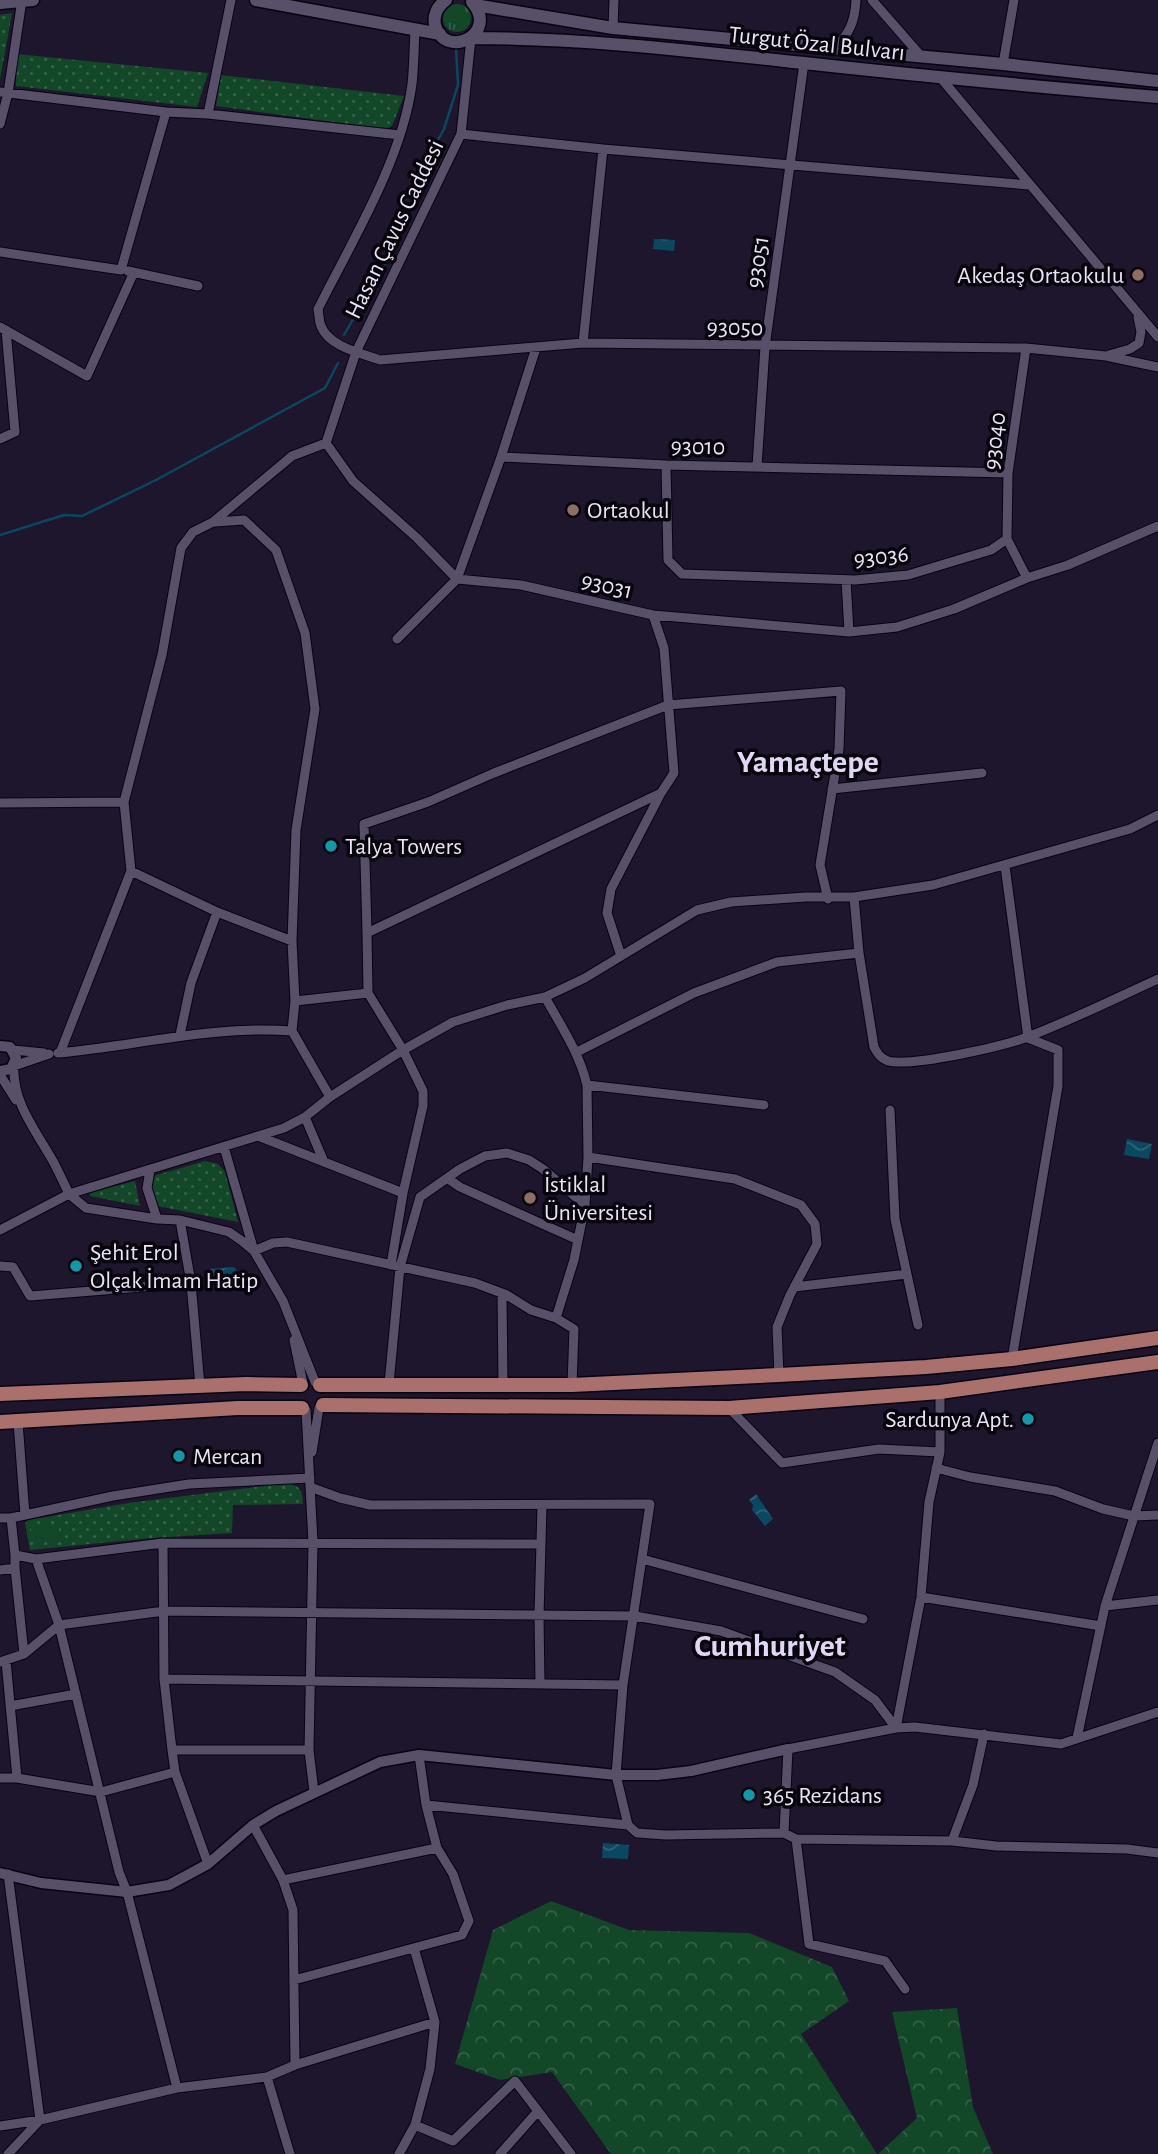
<svg xmlns="http://www.w3.org/2000/svg" width="1158" height="2154" viewBox="0 0 1158 2154" font-family="'Alegreya Sans',sans-serif">
<style>
.grass{fill:url(#grass-tufts)}
.forest{fill:url(#forest-crowns)}
.park{fill:url(#park-dots)}
.pitch{fill:#124727}
.water{fill:url(#water-waves)}
.lines{fill:none;stroke-linecap:round;stroke-linejoin:round}
.stream{stroke:#0a4860;stroke-width:2.5}
.minor-casing{stroke:#080313;stroke-width:11}
.tertiary-casing{stroke:#080313;stroke-width:13}
.secondary-casing{stroke:#080313;stroke-width:15}
.primary-casing{stroke:#080313;stroke-width:17}
.minor{stroke:#585069;stroke-width:9}
.tertiary{stroke:#585069;stroke-width:10}
.secondary{stroke:#585069;stroke-width:12}
.primary{stroke:#a9706c;stroke-width:14}
.education-dot{fill:#8d6e63;stroke:#07040c;stroke-width:2.5}
.culture-dot{fill:#0f9aa8;stroke:#07040c;stroke-width:2.5}
.labels{text-anchor:middle;stroke-width:7;stroke-linejoin:round;paint-order:stroke}
.street-label{font-size:24px;fill:#e9e4f3;stroke:#07040c}
.poi-label{font-size:24px;fill:#e9e4f3;stroke:#07040c;text-anchor:start}
.district-label{font-size:32px;font-weight:bold;fill:#e0d7f5;stroke:#07040c}
</style>
<defs>
<pattern id="grass-tufts" width="24" height="20" patternUnits="userSpaceOnUse" patternTransform="scale(1.75)"><rect width="24" height="20" fill="#124727"/><path d="M3 7l-1-3M5 7V3M7 7l1-3M15 17l-1-3M17 17v-4M19 17l1-3" fill="none" stroke="#346147"/></pattern>
<pattern id="forest-crowns" width="20" height="18" patternUnits="userSpaceOnUse" patternTransform="scale(1.75)"><rect width="20" height="18" fill="#124727"/><path d="M2 6a3 3 0 1 1 6 0M12 15a3 3 0 1 1 6 0" fill="none" stroke="#346147"/></pattern>
<pattern id="park-dots" width="8" height="8" patternUnits="userSpaceOnUse" patternTransform="scale(1.75)"><rect width="8" height="8" fill="#124727"/><path d="M2 2h.1M6 6h.1" fill="none" stroke="#346147" stroke-width="1.8" stroke-linecap="round"/></pattern>
<pattern id="water-waves" width="16" height="10" patternUnits="userSpaceOnUse" patternTransform="scale(1.75)"><rect width="16" height="10" fill="#0a4860"/><path d="M0 5q4-4 8 0t8 0" fill="none" stroke="#2e6277"/></pattern>
</defs>
<rect width="100%" height="100%" fill="#1e162c"/>
<!-- grass -->
<path class="grass" d="M443 18a14 14 0 1 1 28 0a14 14 0 1 1-28 0Z"/>
<!-- forest -->
<path class="forest" d="M551,1901L629,1930L749,1933L832,1967L849,2001L801,2034L877,2154H611L552,2072L500,2080L455,2064L493,1930Z
M957,2008L973,2107L993,2154H878L917,2118L892,2012Z"/>
<!-- park -->
<path class="park" d="M12,13L0,80V15Z
M17,54L208,73L197,107L16,86Z
M221,75L404,96L392,126L385,129L216,106Z
M205,1161L218,1164L225,1172L238,1222L157,1206C152,1197 148,1186 153,1176Z
M135,1181L140,1206L90,1196V1193Z
M287,1483C301,1487 302,1489 303,1504L233,1505L232,1533L152,1538L30,1550L25,1523L29,1520L128,1503Z"/>
<!-- pitch -->
<path class="pitch" d="M59,1527V1538L32,1539L31,1528Z"/>
<!-- water -->
<path class="water" d="M654,239L675,240L674,251L653,249Z
M1127,1139L1152,1144L1149,1159L1124,1155Z
M234,1267L238,1272L235,1276L209,1278L212,1273L209,1269Z
M756,1494L773,1519L765,1526L752,1510L753,1505L749,1500Z
M603,1843L629,1845L628,1859L602,1858Z"/>
<g class="lines">
<!-- stream -->
<path class="stream" d="M344,335L390,255L391,226L444,129L458,85L456,48
M0,535L64,515L82,516L156,480L325,388L338,363"/>
<defs>
<path id="minor" d="M872,0L921,56
M613,28L614,0
M415,30C414,48 414,67 412,84C402,160 352,241 318,309C319,314 319,321 321,326C329,347 361,353 380,360L583,343L1026,348L1106,356L1158,367
M471,38L461,134L356,352L326,443L353,481L417,538L457,579L521,585L653,615L849,632L897,627L954,609L1027,578
M834,49C849,34 855,22 856,0
M1003,64L1014,0
M940,77L1158,337
M0,92L166,112
M208,114L400,135
M0,124L8,93L22,0
M461,134L603,149L583,343
M603,149L1029,185
M0,252L121,270L166,112L208,114L231,0
M128,271L198,286
M0,327L87,376L134,272
M536,348L501,457L666,465L1008,473
M1026,348L1008,473L1007,539L1027,578L1068,565L1158,526
M1109,355L1130,349L1139,343L1141,332L1138,317
M0,439L15,432L6,330
M666,465L668,560L682,574L855,580L908,575L991,550L1007,539
M757,466L765,347L804,63
M215,522L244,520L276,550L305,633L315,709L296,830L292,941L295,1001L292,1031L330,1097
M846,580L849,632
M397,639L457,579L501,457
M832,789L982,773
M0,803L124,802
M1005,866L1028,1038
M131,871L217,912L292,941
M854,897L859,953L874,1047C878,1054 880,1058 888,1061C912,1067 1006,1046 1030,1036C1074,1019 1116,998 1158,979
M367,933L364,824L428,802L494,773L668,705L841,691L839,749L820,865L828,899
M621,956L607,913L611,889L661,793L674,773L664,648L653,615
M368,993L367,933L661,793
M545,997C561,1026 579,1052 587,1085L588,1157
M295,1001L368,993L403,1050L423,1091V1106L403,1193L391,1265
M180,1035L191,983L217,912
M13,1050L44,1053
M577,1052L694,993L777,962L859,953
M58,1053C135,1046 213,1025 292,1031
M60,1053L131,871L124,802L162,655L181,548L193,532L213,522L292,456L326,443
M49,1054L14,1066C12,1103 37,1132 54,1163C59,1173 64,1183 69,1194L284,1128L305,1117L330,1097L403,1050L453,1022L507,1005L545,997L585,978L697,910L731,902L806,897H854L933,885L1130,829L1158,815
M0,1075L16,1100
M587,1085L764,1105
M890,1110L895,1219L918,1325
M305,1117L324,1162
M258,1136L403,1193
M224,1147L254,1251L273,1243L287,1242L475,1283L507,1295L531,1310L556,1318
M150,1170L147,1188L157,1219
M447,1178L460,1187L578,1240
M585,1205L588,1157L735,1179L801,1205L815,1224L817,1244L790,1295L777,1327L779,1375
M180,1220L191,1283
M0,1230L69,1194L86,1208L157,1219L180,1220L229,1232L242,1241L254,1251L283,1301L315,1382
M0,1266L13,1267L30,1296L191,1283L200,1386
M794,1287L907,1274
M502,1293L503,1384
M294,1340L303,1384
M1012,1359L1058,1086V1050L1028,1038
M389,1384L400,1267L420,1197L460,1169L485,1156L507,1153L529,1160L543,1169L585,1205L574,1260L556,1318L574,1329L572,1385
M729,1408L782,1463L879,1449L940,1452
M306,1410L313,1542L309,1750L314,1792
M18,1422L25,1515
M312,1452L319,1408
M936,1468L970,1477L1055,1491L1103,1509L1134,1516L1158,1515
M310,1487L340,1498L370,1505L650,1504L623,1685L616,1775L628,1825L637,1833L666,1835L784,1833L796,1839L952,1841L996,1846L1127,1849L1158,1853
M0,1518H11L113,1496L189,1484L310,1478
M11,1518L15,1555L36,1559L163,1543L164,1679L172,1750L175,1772L208,1864
M163,1543L540,1544
M15,1555V1568L24,1654
M36,1559L59,1625L119,1872L127,1892L177,2088
M642,1559L863,1619
M0,1570L15,1568
M921,1597L1101,1626
M1105,1606L1158,1600
M6,1661L17,1778
M0,1662L24,1654L59,1625L164,1611L635,1616L721,1631L835,1672L875,1700L896,1728
M164,1679L623,1685
M540,1684L539,1616L542,1506
M10,1706L76,1694
M896,1728L921,1597L929,1502L940,1452V1392
M1077,1738L1105,1606L1158,1443
M172,1750H309
M0,1778H17L101,1792L175,1772
M426,1805L628,1825
M253,1825L283,1880L293,1910L295,2065
M784,1833L788,1749L896,1728L915,1727L1061,1744L1158,1712
M796,1839L809,1944L885,1961L905,1989
M952,1841L973,1785L984,1734
M283,1880L437,1848
M294,1980L462,1935L469,1921L453,1874L437,1848L426,1805L419,1755
M267,2077L290,2154
M415,2125L453,2141L515,2081L571,2154
M0,2126L40,2120L177,2088L267,2077L295,2065L435,2022
M8,2154L40,2120L8,1874
M399,2154L415,2125L430,2069L435,2022L414,1948
M500,2154L538,2111"/>
<path id="tertiary" d="M0,1046L10,1047L16,1058L11,1069L0,1071
M0,1873L41,1883L127,1892L169,1885L208,1864L253,1825L276,1811L380,1762L419,1755L616,1775H657L691,1771L788,1749"/>
<path id="secondary" d="M256,0L440,34
M446,0C438,6 433,14 435,25C445,61 500,34 472,2
M0,3L33,0
M475,5L613,28L1003,64L1158,81
M471,38C583,38 693,51 804,63C922,76 1040,87 1158,97"/>
<path id="primary" d="M320,1385H572L779,1375L926,1367L1012,1359L1158,1338
M0,1394L246,1384L301,1385
M323,1405L729,1408L940,1392L1158,1362
M0,1422L238,1408H302"/>
</defs>
<!-- minor casing -->
<use href="#minor" class="minor-casing"/>
<!-- tertiary casing -->
<use href="#tertiary" class="tertiary-casing"/>
<!-- secondary casing -->
<use href="#secondary" class="secondary-casing"/>
<!-- primary casing -->
<use href="#primary" class="primary-casing"/>
<!-- minor -->
<use href="#minor" class="minor"/>
<!-- tertiary -->
<use href="#tertiary" class="tertiary"/>
<!-- secondary -->
<use href="#secondary" class="secondary"/>
<!-- primary -->
<use href="#primary" class="primary"/>
</g>
<!-- markers -->
<g class="education-dot">
<circle cx="1138" cy="275" r="7"/>
<circle cx="573" cy="510" r="7"/>
<circle cx="530" cy="1198" r="7"/>
</g>
<g class="culture-dot">
<circle cx="331" cy="846" r="7"/>
<circle cx="76" cy="1266" r="7"/>
<circle cx="1028" cy="1419" r="7"/>
<circle cx="179" cy="1456" r="7"/>
<circle cx="749" cy="1795" r="7"/>
</g>
<g class="labels">
<!-- street labels -->
<g class="street-label">
<text transform="translate(817 43) rotate(6)" y="8">Turgut Özal Bulvarı</text>
<text transform="translate(394 229) rotate(-64)" y="8">Hasan Çavus Caddesi</text>
<text transform="translate(757 262) rotate(-82)" y="8">93051</text>
<text transform="translate(735 327) rotate(1)" y="8">93050</text>
<text transform="translate(994 441) rotate(-83)" y="8">93040</text>
<text transform="translate(698 446) rotate(1)" y="8">93010</text>
<text transform="translate(881 556) rotate(-6)" y="8">93036</text>
<text transform="translate(607 585) rotate(13)" y="8">93031</text>
</g>
<!-- poi labels -->
<g class="poi-label">
<text x="1124" y="283" text-anchor="end">Akedaş Ortaokulu</text>
<text x="587" y="518">Ortaokul</text>
<text x="345" y="854">Talya Towers</text>
<text x="544" y="1192">İstiklal<tspan x="544" dy="28">Üniversitesi</tspan></text>
<text x="90" y="1260">Şehit Erol<tspan x="90" dy="28">Olçak İmam Hatip</tspan></text>
<text x="1014" y="1427" text-anchor="end">Sardunya Apt.</text>
<text x="193" y="1464">Mercan</text>
<text x="763" y="1803">365 Rezidans</text>
</g>
<!-- district labels -->
<g class="district-label">
<text x="808" y="772">Yamaçtepe</text>
<text x="770" y="1656">Cumhuriyet</text>
</g>
</g>
</svg>
